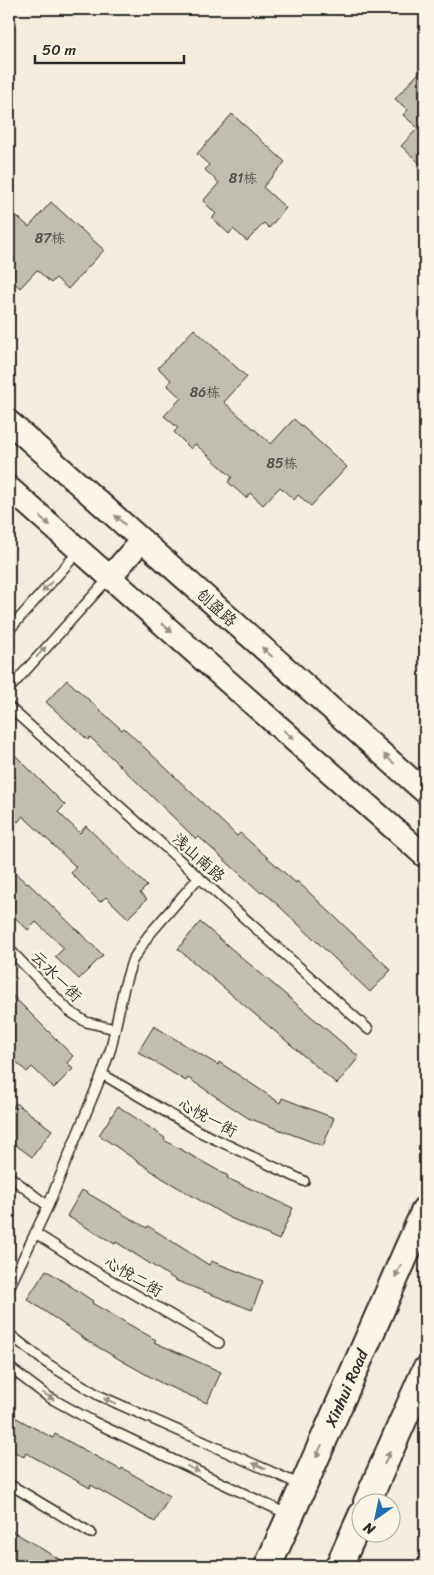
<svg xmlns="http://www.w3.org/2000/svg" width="434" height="1575" viewBox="0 0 434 1575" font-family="Sriracha,'LXGW WenKai TC',sans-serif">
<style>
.building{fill:#c2bdb1;stroke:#2b2b2b}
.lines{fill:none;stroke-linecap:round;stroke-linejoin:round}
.service-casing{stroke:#2b2b2b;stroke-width:12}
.tertiary-casing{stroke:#2b2b2b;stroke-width:26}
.secondary-casing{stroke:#2b2b2b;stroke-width:30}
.service{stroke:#fcf5e5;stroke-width:9}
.tertiary{stroke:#fcf5e5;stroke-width:22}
.secondary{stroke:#fcf5e5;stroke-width:26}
.oneway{fill:#949088}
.labels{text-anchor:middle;stroke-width:5;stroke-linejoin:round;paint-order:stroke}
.number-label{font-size:14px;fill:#51504c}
.street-label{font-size:16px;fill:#2b2b2b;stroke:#fcf5e5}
</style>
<rect width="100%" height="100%" fill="#f4edde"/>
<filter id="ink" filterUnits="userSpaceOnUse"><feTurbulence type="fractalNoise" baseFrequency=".02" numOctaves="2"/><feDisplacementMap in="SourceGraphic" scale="10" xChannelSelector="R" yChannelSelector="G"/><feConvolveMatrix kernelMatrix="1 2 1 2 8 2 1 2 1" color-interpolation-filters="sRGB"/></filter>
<g filter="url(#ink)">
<!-- building -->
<path class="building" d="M425,66V168L401,146L418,128L403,115L408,110L395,99Z
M232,114L285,162L263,187L286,208L269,228L264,223L247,241L233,229L229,234L212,218L216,214L203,201L219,183L205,170L209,165L197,154Z
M51,202L104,250L68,289L56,278L51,283L37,270L20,288L9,278V209L29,227Z
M194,329L247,377L224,402L271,444L294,419L347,467L311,506L298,495L294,500L280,487L263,505L250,493L246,498L228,482L232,477L209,456L195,444L191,449L174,432L178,428L164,416L181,398L167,385L171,380L158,368Z
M67,680L122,730L124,728L237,836L240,833L296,883L297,881L391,970L370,992L263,891L261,893L199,837L196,839L90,737L88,740L46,702Z
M9,749L65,805L58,812L80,833L86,826L147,886L140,893L147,899L128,918L106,897L100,902L71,873L76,867L23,816L18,822L9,813Z
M9,867L27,884L28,883L103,955L79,979L55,957L64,948L36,922L28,930L9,912Z
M200,922L359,1057L337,1084L178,949Z
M9,992L73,1056L67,1063L73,1069L54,1088L32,1067L27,1072L9,1055Z
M154,1026L218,1065L219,1062L280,1103L282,1098L334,1118L323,1146L248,1118L188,1078L186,1081L138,1052Z
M16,1103L52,1130L32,1157L9,1140V1112Z
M118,1106L165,1138L164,1140L228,1176L227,1178L293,1208L279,1240L228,1217L162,1178L99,1135Z
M82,1190L147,1228L148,1226L209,1265L211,1261L263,1281L252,1310L177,1281L116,1242L115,1244L67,1216Z
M46,1270L93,1301L92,1303L156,1340L154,1342L221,1372L207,1403L161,1383L89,1342L27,1299Z
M9,1414L53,1438L55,1434L121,1470L122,1468L170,1496L155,1522L91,1485L90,1488L26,1453L24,1457L9,1449Z
M9,1529L34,1544L70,1566H27L9,1555Z"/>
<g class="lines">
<defs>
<path id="service" d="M9,630L79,551
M9,689L109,578
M9,707L368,1029
M9,949L69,1011L86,1022L115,1029
M102,1074L198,1131L304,1181
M9,1176L48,1206
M35,1233L93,1270L219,1343
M9,1288L48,1206L102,1074L111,1048L124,987L132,961L148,936L199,877
M9,1334L48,1364L98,1395L301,1485
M9,1367L47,1396L94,1422L289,1515
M9,1484L91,1533"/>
<path id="tertiary" d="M9,422L425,792
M9,488L425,856
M110,577L142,540"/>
<path id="secondary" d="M367,1502L425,1371
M268,1566L425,1210
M339,1566L362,1515"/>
</defs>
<!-- service casing -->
<use href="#service" class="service-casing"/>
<!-- tertiary casing -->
<use href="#tertiary" class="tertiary-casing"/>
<!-- secondary casing -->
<use href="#secondary" class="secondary-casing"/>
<!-- service -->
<use href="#service" class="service"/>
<!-- tertiary -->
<use href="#tertiary" class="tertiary"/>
<!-- secondary -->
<use href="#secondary" class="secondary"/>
</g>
<!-- one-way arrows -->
<defs><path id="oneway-solid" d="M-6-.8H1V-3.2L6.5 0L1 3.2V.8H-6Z" transform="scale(1.25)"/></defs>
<g class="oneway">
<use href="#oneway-solid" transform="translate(120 520) rotate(-138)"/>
<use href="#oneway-solid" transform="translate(45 521) rotate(41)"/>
<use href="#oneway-solid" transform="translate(47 587) rotate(132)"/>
<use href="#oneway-solid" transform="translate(167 628) rotate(41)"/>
<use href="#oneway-solid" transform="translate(41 652) rotate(-48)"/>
<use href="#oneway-solid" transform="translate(267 652) rotate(-138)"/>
<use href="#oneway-solid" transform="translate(289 735) rotate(41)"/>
<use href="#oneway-solid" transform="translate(389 759) rotate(-138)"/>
<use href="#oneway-solid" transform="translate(398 1271) rotate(114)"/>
<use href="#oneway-solid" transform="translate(48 1396) rotate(32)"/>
<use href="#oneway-solid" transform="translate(110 1401) rotate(-156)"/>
<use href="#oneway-solid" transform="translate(319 1451) rotate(114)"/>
<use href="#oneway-solid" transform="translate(387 1458) rotate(-66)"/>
<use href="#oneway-solid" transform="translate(259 1466) rotate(-156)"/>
<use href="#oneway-solid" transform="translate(193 1469) rotate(26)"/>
</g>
</g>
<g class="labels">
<!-- number labels -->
<g class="number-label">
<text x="243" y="183">81栋</text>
<text x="50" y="243">87栋</text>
<text x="205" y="397">86栋</text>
<text x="282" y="468">85栋</text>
</g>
<!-- street labels -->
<g class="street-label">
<text transform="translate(217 607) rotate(42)" y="6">创盈路</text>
<text transform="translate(199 857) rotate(42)" y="6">浅山南路</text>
<text transform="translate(57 976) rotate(45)" y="6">云水一街</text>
<text transform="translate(208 1117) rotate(28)" y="6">心悦一街</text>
<text transform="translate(134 1276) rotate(30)" y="6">心悦二街</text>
<text transform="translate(346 1388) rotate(-66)" y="6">Xinhui Road</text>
</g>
</g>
<!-- margin -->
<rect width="434" height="1575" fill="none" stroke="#fcf5e5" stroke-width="30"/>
<rect x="15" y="15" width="404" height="1545" fill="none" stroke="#2b2b2b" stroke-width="2" filter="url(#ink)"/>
<!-- north arrow -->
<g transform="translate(376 1518) rotate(213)"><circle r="24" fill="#fcf5e5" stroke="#a8a49b"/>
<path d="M0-4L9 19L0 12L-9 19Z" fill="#1f6fb2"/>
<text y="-8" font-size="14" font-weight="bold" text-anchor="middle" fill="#2b2b2b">N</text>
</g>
<!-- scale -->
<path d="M35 55v8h149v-8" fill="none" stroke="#2b2b2b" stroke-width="2.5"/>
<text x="42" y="55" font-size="15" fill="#2b2b2b" stroke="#fcf5e5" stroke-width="4" paint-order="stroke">50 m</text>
</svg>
